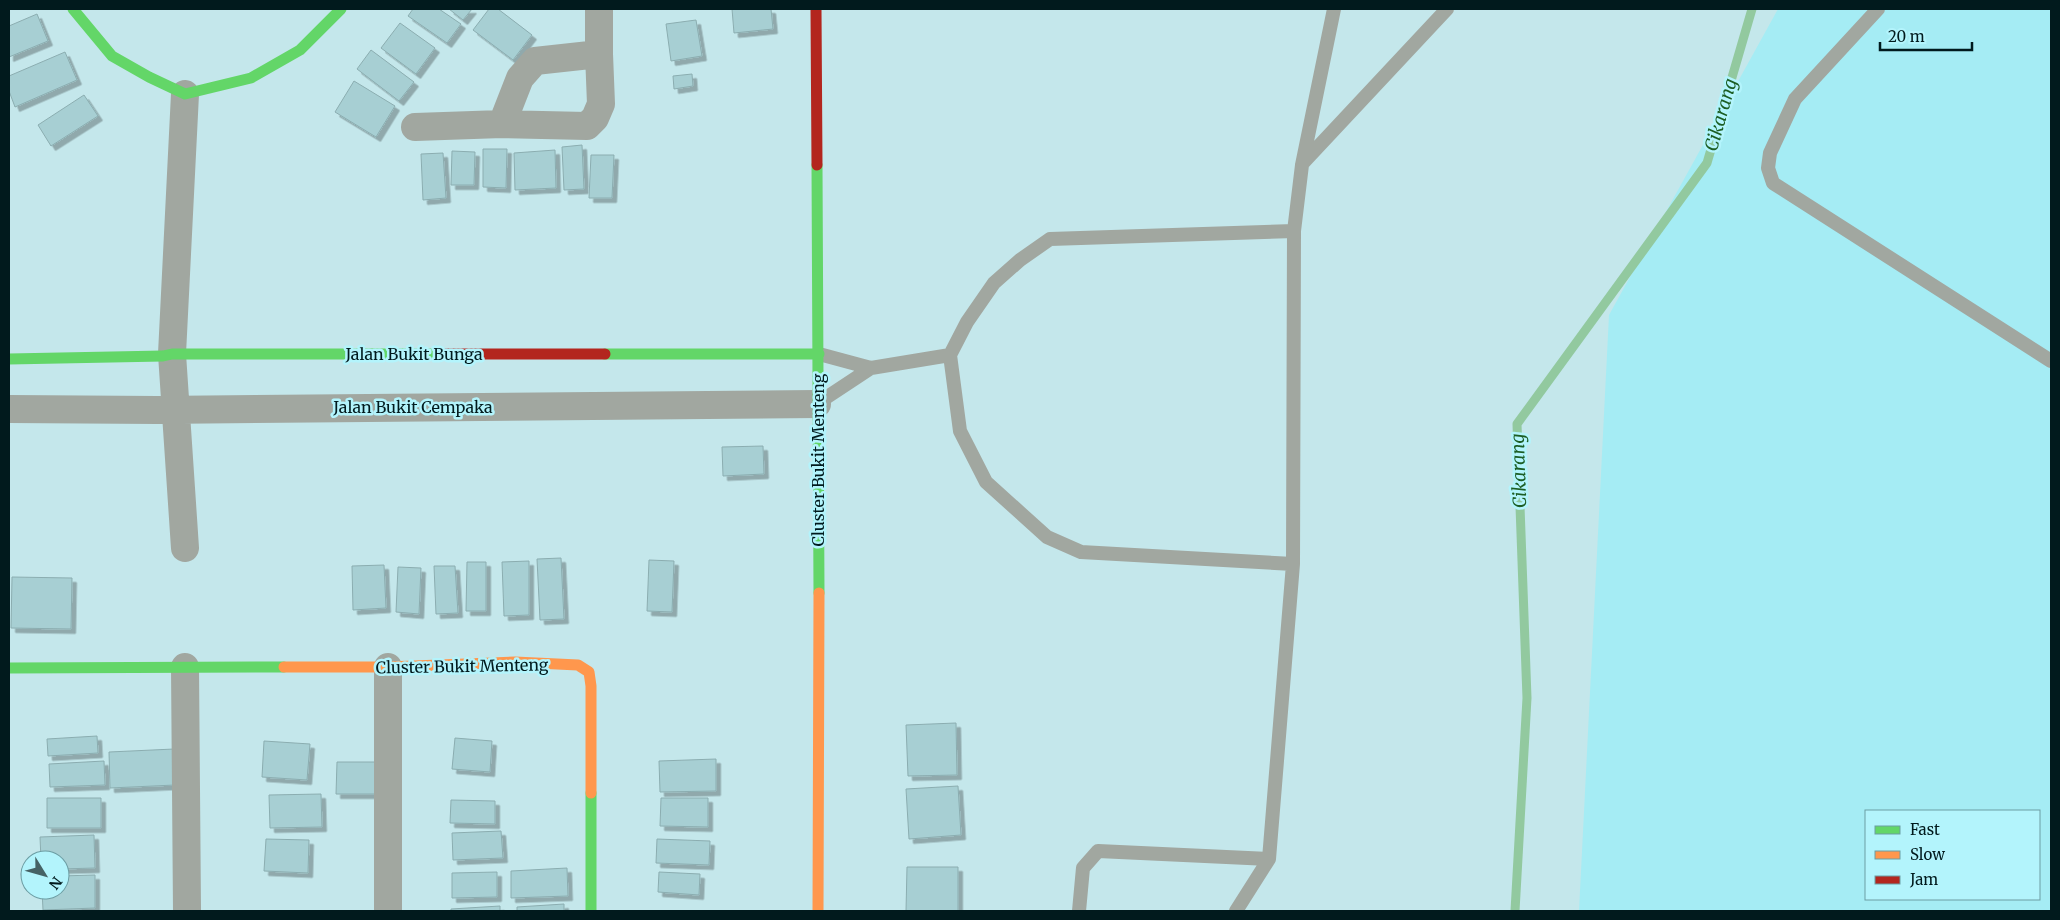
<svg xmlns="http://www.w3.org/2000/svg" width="2060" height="920" viewBox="0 0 2060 920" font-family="Merriweather,serif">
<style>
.built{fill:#a5ecf4;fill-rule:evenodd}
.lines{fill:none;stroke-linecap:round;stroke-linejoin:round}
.stream{stroke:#92c99f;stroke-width:9}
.building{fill:#a7cfd3;stroke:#8badb0;filter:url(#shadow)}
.lane{stroke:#a1a7a0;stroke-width:14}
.street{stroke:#a1a7a0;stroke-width:28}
.fast{stroke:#63d668;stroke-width:11}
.slow{stroke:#ff974d;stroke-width:11}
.jam{stroke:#b3261e;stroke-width:11}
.labels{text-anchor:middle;stroke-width:5;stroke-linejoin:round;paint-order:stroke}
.street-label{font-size:16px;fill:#011a1d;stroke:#b3f4fc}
.water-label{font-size:18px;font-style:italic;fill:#1c5e24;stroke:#b3f4fc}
</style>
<defs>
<filter id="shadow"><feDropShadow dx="4.5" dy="4.5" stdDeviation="0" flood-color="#0004"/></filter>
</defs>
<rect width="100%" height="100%" fill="#c4e7eb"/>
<!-- built -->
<path class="built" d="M1778,9H2051V911H1579L1609,315ZM1866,811H2039V899H1866Z"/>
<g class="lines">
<!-- stream -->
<path class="stream" d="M1515,911L1527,698L1517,424L1707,163L1752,9"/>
</g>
<!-- building -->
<path class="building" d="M413,9H439L461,24L447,43L408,16Z
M449,9H472L463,20Z
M489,9H498L532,35L513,60L473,30Z
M732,9H771L773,29L734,33Z
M37,14L48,41L9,57V26Z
M696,20L702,56L671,61L666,24Z
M400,23L435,48L416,74L381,48Z
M371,50L414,82L399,101L357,69Z
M65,52L77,80L15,107L9,91V76Z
M692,74L693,86L674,89L673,76Z
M354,81L395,106L376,137L335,112Z
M84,95L98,116L51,146L38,125Z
M582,145L584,189L564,190L562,147Z
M483,149H507L506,188L483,187Z
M555,150L556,188L515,190L514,153Z
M452,151L475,152L474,185H451Z
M443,153L446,198L423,200L421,154Z
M591,155H614L612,198H589Z
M763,446L764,474L723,476L722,447Z
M561,558L564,619L540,620L537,559Z
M649,560L674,561L672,612L647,611Z
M529,561V615L504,616L502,562Z
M467,562H486V611H466Z
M384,565L386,608L353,610L352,566Z
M434,566H455L458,613L436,614Z
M398,567L421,568L419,614L396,612Z
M12,577L72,578L71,629L11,628Z
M956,723L957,775L908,776L906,725Z
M97,736L98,753L48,756L47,739Z
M455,738L492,741L490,772L452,769Z
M264,741L310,744L307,780L262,777Z
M174,749L175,785L110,788L109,752Z
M716,759V791L660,792L659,761Z
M104,761L105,785L50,787L49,764Z
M337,762H383V794H336Z
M958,786L961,835L909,839L906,789Z
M321,794L322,827L270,828L269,795Z
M47,798H101V828H47Z
M661,798H708V827L660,826Z
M451,800L495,801V824L450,823Z
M501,831L503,858L453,860L452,833Z
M94,835L95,868L60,869V860H41L40,837Z
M266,839L309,840L308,873L264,871Z
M657,839L710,841L709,865L656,863Z
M907,867H958V911H906Z
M567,868L568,896L511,898V871Z
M497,872V897L452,898V873Z
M659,872L700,874L699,895L658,892Z
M95,875V908L43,910L42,890H60V876Z
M564,904V911H517V907Z
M500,906V911H451V909Z"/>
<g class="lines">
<!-- lane -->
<path class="lane" d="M1878,9L1795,99L1770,153L1768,168L1773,183L2051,361
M1302,164L1447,9
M819,354L871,368L950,355
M818,403L871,368
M1293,564L1081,552L1047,537L986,482L960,431L950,355L967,322L994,283L1020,260L1050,239L1294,231
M1079,911L1083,868L1098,851L1269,859
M1236,911L1269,859L1293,564L1294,231L1302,165L1334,9"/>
<!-- street -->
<path class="street" d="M502,124L520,78L535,61L599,54
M415,127L502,124L587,126L595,118L601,104L599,54V9
M9,409L157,410L817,404
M185,548L172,354L185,94
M185,667L187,911
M388,667V911"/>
<!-- fast -->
<path class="fast" d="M73,9L112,56L149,77L185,94L251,78L300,50L341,9
M817,165L819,593
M605,354H819
M9,359L163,356L172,354H440
M9,668L284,667
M591,793V911"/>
<!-- slow -->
<path class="slow" d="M284,667H388L515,662L578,665L589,672L591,686V793
M818,911L819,593"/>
<!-- jam -->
<path class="jam" d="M816,9L817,165
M440,354H605"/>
</g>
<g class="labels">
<!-- street labels -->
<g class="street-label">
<text x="414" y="360">Jalan Bukit Bunga</text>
<text x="413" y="413">Jalan Bukit Cempaka</text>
<text transform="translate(818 460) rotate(-90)" y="6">Cluster Bukit Menteng</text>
<text transform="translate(462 666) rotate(-1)" y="6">Cluster Bukit Menteng</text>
</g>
<!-- water labels -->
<g class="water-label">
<text transform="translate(1721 115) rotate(-74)" y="6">Cikarang</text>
<text transform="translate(1519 471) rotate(-92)" y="6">Cikarang</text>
</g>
</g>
<!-- border -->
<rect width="2060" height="920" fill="none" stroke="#011a1d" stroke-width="20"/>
<!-- legend -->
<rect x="1865" y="810" width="175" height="90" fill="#b3f4fc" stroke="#6c9da3"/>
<rect x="1875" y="826" width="25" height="8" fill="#63d668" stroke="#6c9da3"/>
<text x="1910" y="835" font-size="15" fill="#011a1d">Fast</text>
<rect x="1875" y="851" width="25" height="8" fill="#ff974d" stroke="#6c9da3"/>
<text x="1910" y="860" font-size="15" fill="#011a1d">Slow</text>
<rect x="1875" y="876" width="25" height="8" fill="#b3261e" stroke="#6c9da3"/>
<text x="1910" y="885" font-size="15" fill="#011a1d">Jam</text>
<!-- north arrow -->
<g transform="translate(45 875) rotate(127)"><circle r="24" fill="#b3f4fc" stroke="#6c9da3"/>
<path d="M0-4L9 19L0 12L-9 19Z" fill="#456265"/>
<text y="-8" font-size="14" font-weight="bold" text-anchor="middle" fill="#011a1d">N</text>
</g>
<!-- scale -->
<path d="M1880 42v8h92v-8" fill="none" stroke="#011a1d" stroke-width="2.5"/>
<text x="1888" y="42" font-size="15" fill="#011a1d" stroke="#b3f4fc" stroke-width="4" paint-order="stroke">20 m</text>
</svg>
